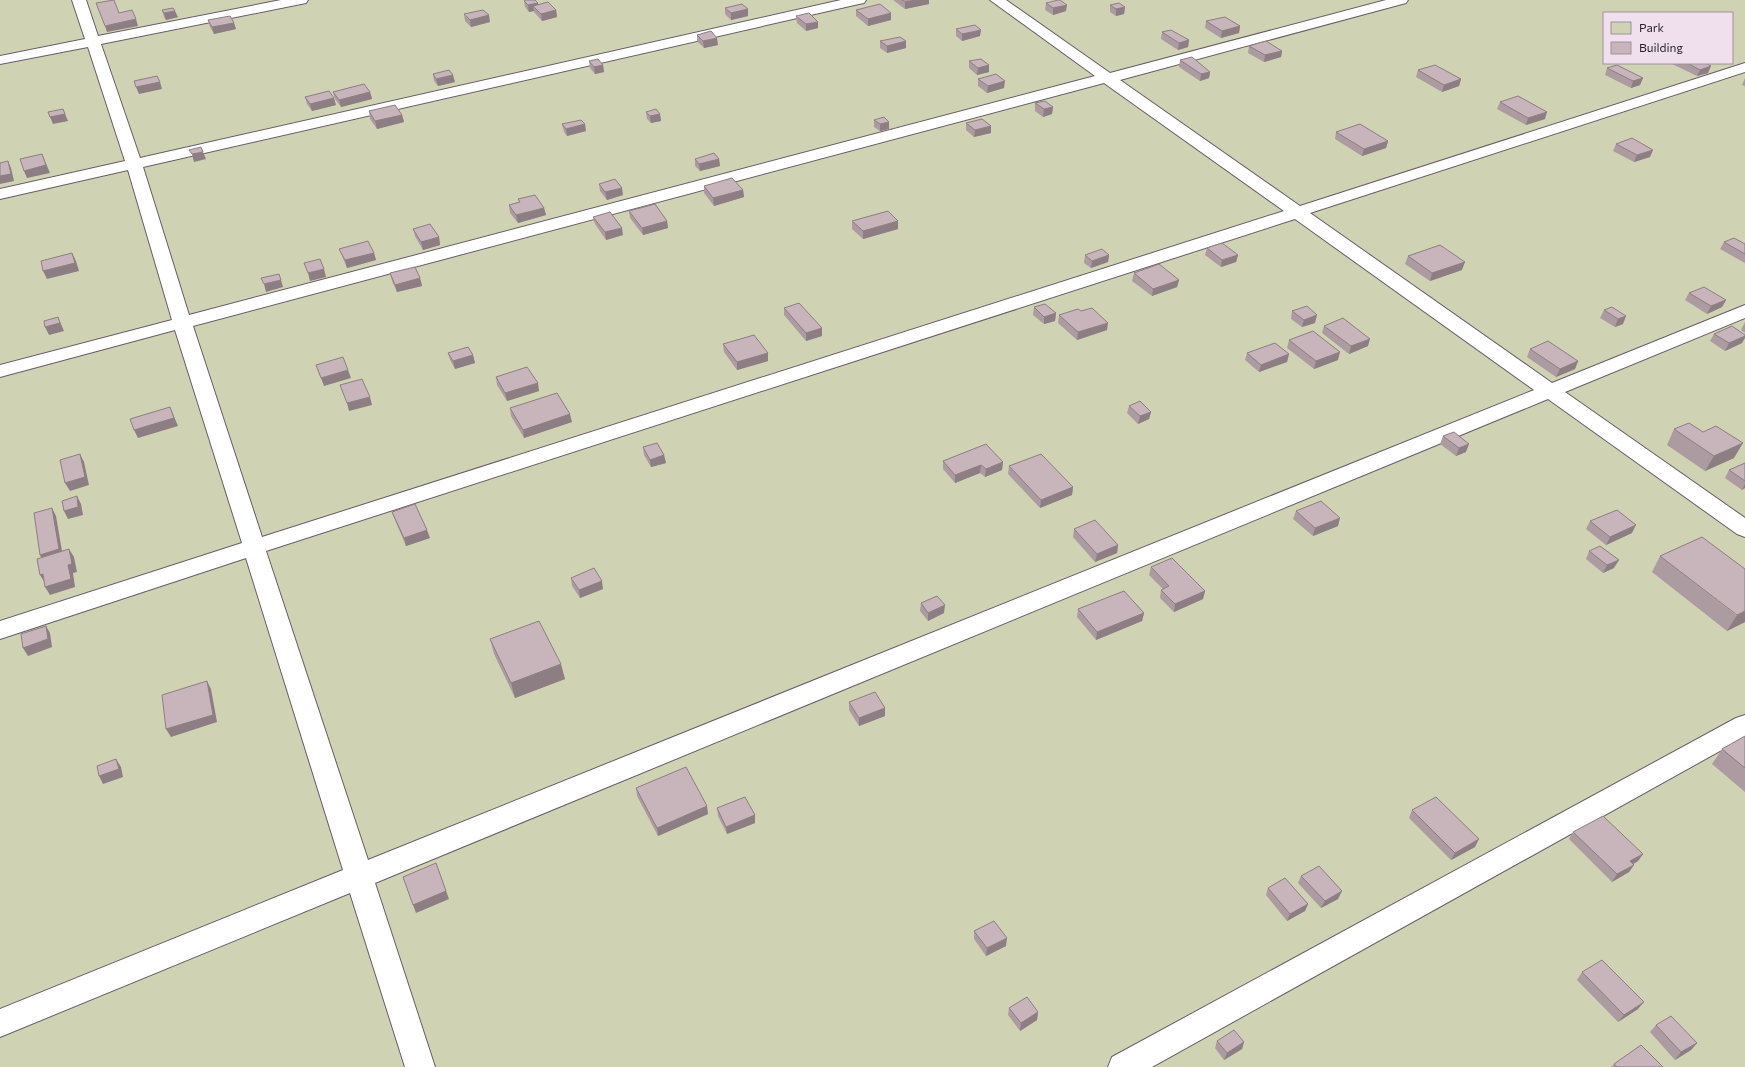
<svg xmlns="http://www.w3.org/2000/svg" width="1745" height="1067" viewBox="0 0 1745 1067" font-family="Commissioner,sans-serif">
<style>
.green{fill:#cfd3b3;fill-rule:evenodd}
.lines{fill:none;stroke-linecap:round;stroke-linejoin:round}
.service-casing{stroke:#695c68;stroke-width:2}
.service{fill:#fff;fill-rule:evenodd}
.wall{fill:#ac9ba1}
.shaded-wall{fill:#8c7e83}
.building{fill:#c8b4bb;stroke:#8c7e83}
</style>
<rect width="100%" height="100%" fill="#f0e0ee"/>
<!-- green -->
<path class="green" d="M0,0H1745V1067H0ZM1604,13H1732V63H1604Z"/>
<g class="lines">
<defs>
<path id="service" d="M72,0H86L98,36L281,0H308L306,3L101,44L140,158L841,0H866L864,3L859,4L143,167L189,315L1095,76L990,0H1006L1110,73L1386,0H1408L1406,3L1120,80L1300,206L1745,63V72L1310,213L1552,383L1745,305V318L1565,392L1745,518V537L1737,534L1548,399L375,883L435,1067H405L350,893L0,1037V1009L343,870L246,558L0,639V621L242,543L175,330L0,377V365L172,320L128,170L0,199V189L125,161L88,47L0,64V56L85,39ZM1104,83L1284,211L262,537L193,326ZM1295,219L1534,390L368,860L266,551Z
M1745,715V737L1152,1067H1108L1112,1057L1736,718Z"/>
</defs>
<!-- service casing -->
<use href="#service" class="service-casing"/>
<!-- service -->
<use href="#service" class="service"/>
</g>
<!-- wall -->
<path class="wall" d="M893,0H929V4L905,9Z
M524,1L538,3V4L556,10L557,17L542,21L534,12V11L529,12L525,7Z
M1046,3L1066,11L1053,15L1045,10Z
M1110,5L1125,7L1124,14L1116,16L1110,12Z
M725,8L748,9V16L731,20L725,14Z
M162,10L178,17L166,20L164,17Z
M856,10L891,20L868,26L856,16Z
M464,14L490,22L471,27L465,21Z
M796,16L818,28L806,31L797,23Z
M208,20L234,23L236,29L214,34L210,27Z
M1206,21L1240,26L1239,33L1221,38L1205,28Z
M956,29L980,36L962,41L956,36Z
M1162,32L1189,40L1188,47L1178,50L1161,39Z
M697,35L718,45L704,48L697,41Z
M880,41L906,48L887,53L880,48Z
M1249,46L1282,51L1281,57L1264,62L1248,53Z
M1180,60L1210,72L1209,78L1200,81L1179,67Z
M589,61L603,65L604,72L595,74L590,68Z
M969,61L989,65V72L977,75L969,68Z
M1670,63H1708V73L1697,76Z
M1607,68L1643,78L1640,85L1631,88L1605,75Z
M1418,70L1461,79L1459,86L1442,92L1416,77Z
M433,74L455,82L438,86L434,81Z
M1745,78V86L1742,85Z
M978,79L1004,88L987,93L978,86Z
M333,92H370L372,99L341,107L335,99Z
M305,97L336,105L312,111L307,104Z
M1500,102L1545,119L1526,125L1497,109Z
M1035,103L1053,107L1052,114L1043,117L1035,111Z
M369,111L402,115L404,122L377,129L370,119Z
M646,112L660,114L661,121L651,123L647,119Z
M874,120L889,129L880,131L874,127Z
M966,123L991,133L974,137L966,130Z
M562,124L586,131L567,136L564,132Z
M1336,132L1388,141L1386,148L1362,156L1335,139Z
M1616,144L1650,157L1634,162L1613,151Z
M695,159H719L720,166L700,171L695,166Z
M599,184L623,195L607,200L600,191Z
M704,186L743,190L744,197L714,206L704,193Z
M518,199L544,208L546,215L518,223L510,213L509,205L519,202Z
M629,211L667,221L668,228L643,235L630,218Z
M593,217L623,235L606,240L595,224Z
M852,221L898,229L863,239L852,229Z
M413,229L439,237L440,245L423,250L415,236Z
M1724,242L1745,244V263L1720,249Z
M1207,248L1238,255L1236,262L1221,267L1205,255Z
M339,249L374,253L376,260L347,268L342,256Z
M1085,255H1109L1108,262L1091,268L1084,263Z
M1408,256L1462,270L1430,281L1405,264Z
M390,273L420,278L422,286L397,292L392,281Z
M1134,273L1179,280L1177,287L1152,296L1132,281Z
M1689,293L1726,300L1722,307L1707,314L1685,300Z
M1034,307L1056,313L1055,321L1044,324L1033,315Z
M1612,307L1623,324L1615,327L1600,318L1604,310Z
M784,308L822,336L806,341L784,315Z
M1292,311L1315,323L1302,327L1291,319Z
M1059,315L1107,330L1077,340L1058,323Z
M1745,322V333L1741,330Z
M1324,326L1368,346L1349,354L1322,333Z
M1714,334L1742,343L1725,351L1710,341Z
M1289,340L1338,360L1314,369L1287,348Z
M723,344L768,361L737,370L724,352Z
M1530,349L1578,361L1575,369L1556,377L1527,357Z
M448,353L473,355L475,363L455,369L450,360Z
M1247,353L1289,354L1287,362L1259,372L1245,360Z
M496,377L539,391L507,401L497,385Z
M1129,406L1151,412L1149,419L1138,424L1127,413Z
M510,408L572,422L524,438L511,416Z
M1674,429L1734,458L1705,471L1667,445Z
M1443,436L1466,452L1456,456L1440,444Z
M643,447L664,455L666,463L651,467L644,455Z
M943,461L1003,462L1002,470L985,477L980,473L955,483L943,469Z
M1745,463V488L1742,490L1725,478L1729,470Z
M1009,466L1073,487L1072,495L1040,508L1008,474Z
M1296,511L1338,526L1313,536L1293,519Z
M392,512L430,538L406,546L395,520Z
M1590,521L1632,533L1606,545L1586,529Z
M1074,529L1118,545L1117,553L1095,562L1073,537Z
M1589,551L1614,568L1603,573L1586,559Z
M1660,556L1745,622L1727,631L1652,572Z
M1151,567L1205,591L1203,599L1174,612L1160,598L1161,590L1163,589L1149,575Z
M571,578L603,589L580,598L572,586Z
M921,603L944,613L928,621L920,611Z
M1078,609L1144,613L1142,621L1096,640L1077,617Z
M490,639L565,679L515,698L494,654Z
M849,702L885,708V716L859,726L849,710Z
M1745,736V792L1712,764L1722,749Z
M636,788L708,814L658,836L637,796Z
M717,808L755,815V823L727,834L718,816Z
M1412,810L1475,847L1451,860L1409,818Z
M1573,832L1643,854L1638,861L1633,864L1634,865L1629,872L1612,882L1569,839Z
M1301,876L1338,899L1321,908L1298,883Z
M1268,888L1308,904L1305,911L1287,921L1266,895Z
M974,931L1006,946L986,956L974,939Z
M1582,972L1638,1009L1618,1022L1577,980Z
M1009,1008L1038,1012L1037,1020L1020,1031L1008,1015Z
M1656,1025L1697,1043L1691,1050L1675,1060L1650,1032Z
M1217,1041L1244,1042L1242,1049L1224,1060L1215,1048Z
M1614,1064L1663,1067H1611Z"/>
<!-- shaded-wall -->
<path class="shaded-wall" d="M916,0H929V4L905,9V2Z
M538,3L539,10L533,6L534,11L529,12L528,5Z
M1067,5L1066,11L1053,15V8Z
M1125,7L1124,14L1116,16V9Z
M748,9V16L731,20V13Z
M556,10L557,17L542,21L541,14Z
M175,11L178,17L166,20L164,13Z
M891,13V20L868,26V19Z
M489,15L490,22L471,27L470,20Z
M136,19L138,26L107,32L105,26Z
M818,22V28L806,31V24Z
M234,23L236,29L214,34L212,27Z
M1240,26L1239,33L1221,38L1222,31Z
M981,30L980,36L962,41V34Z
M717,38L718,45L704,48L703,41Z
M1189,40L1188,47L1178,50L1179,43Z
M906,41V48L887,53V46Z
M1282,51L1281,57L1264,62L1265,55Z
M1706,63H1708L1706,67L1711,66L1708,73L1697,76L1700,70Z
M603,65L604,72L595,74L594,67Z
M989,65V72L977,75L978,68Z
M1210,72L1209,78L1200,81L1201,74Z
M453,75L455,82L438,86L436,79Z
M1643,78L1640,85L1631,88L1633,81Z
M1461,79L1459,86L1442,92L1444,85Z
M1005,81L1004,88L987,93L988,86Z
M160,82L162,89L139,94L136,87Z
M370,92L372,99L341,107L339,100Z
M334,98L336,105L312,111L310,104Z
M1053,107L1052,114L1043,117L1044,109Z
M63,109L68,121L53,124L50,117Z
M1547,112L1545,119L1526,125L1528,118Z
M660,114L661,121L651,123L650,116Z
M402,115L404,122L377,129L375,121Z
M889,122V129L880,131V124Z
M585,124L586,131L567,136L566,129Z
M991,126V133L974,137L975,130Z
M1388,141L1386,148L1362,156L1364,149Z
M1653,150L1650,157L1634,162L1637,155Z
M203,152L206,159L194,162L192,154Z
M42,154L50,173L27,178L24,171Z
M719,159L720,166L700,171L699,164Z
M8,161L11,168L14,181L0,184V176Z
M622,188L623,195L607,200L605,192Z
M743,190L744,197L714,206L713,198Z
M544,208L546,215L518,223L516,215Z
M667,221L668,228L643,235L642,228Z
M898,221V229L863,239V231Z
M622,228L623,235L606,240L605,232Z
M439,237L440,245L423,250L421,242Z
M72,253L76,261L79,271L47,279L43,271Z
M374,253L376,260L347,268L345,260Z
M1109,255L1108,262L1091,268L1092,261Z
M1238,255L1236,262L1221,267L1222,260Z
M1465,262L1462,270L1430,281L1432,273Z
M324,269L326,277L310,281L308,273Z
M420,278L422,286L397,292L395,285Z
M281,280L283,287L266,292L264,284Z
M1179,280L1177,287L1152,296L1153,289Z
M1726,300L1722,307L1707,314L1711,306Z
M1056,313L1055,321L1044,324V317Z
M1317,315L1315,323L1302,327L1304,320Z
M1626,316L1623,324L1615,327L1618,319Z
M58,317L64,331L49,335L45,327Z
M1108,323L1107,330L1077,340L1078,332Z
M822,328V336L806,341V333Z
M1745,336V338L1742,343L1725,351L1729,343Z
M1370,339L1368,346L1349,354L1351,346Z
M1340,352L1338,360L1314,369L1316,361Z
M768,353V361L737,370V362Z
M1289,354L1287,362L1259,372L1261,365Z
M473,355L475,363L455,369L453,361Z
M1578,361L1575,369L1556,377L1560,369Z
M348,370L351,378L324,386L321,378Z
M538,383L539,391L507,401L505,393Z
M370,397L372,405L349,411L347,403Z
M170,407L178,426L138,438L134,430Z
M1151,412L1149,419L1138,424L1140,416Z
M570,414L572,422L524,438L523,430Z
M1743,443L1734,458L1705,471L1714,456Z
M1469,444L1466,452L1456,456L1459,448Z
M80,454L84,462L89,485L70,491L65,483Z
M664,455L666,463L651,467L650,460Z
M1003,462L1002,470L985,477L986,469Z
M981,465L980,473L955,483V475Z
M1745,484V488L1742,490Z
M1073,487L1072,495L1040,508L1041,500Z
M77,496L81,504L83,515L68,519L64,511Z
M52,508L56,516L63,557L44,563L40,555Z
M1340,518L1338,526L1313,536L1315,528Z
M1636,525L1632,533L1606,545L1610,537Z
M427,530L430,538L406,546L404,538Z
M1118,545L1117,553L1095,562L1097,554Z
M69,549L74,557L77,572L73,573L75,587L50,595L45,587L68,565Z
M1619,560L1614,568L1603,573L1607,565Z
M43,574L45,583L40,575Z
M602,581L603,589L580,598L579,590Z
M1205,591L1203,599L1174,612L1175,604Z
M945,605L944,613L928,621V613Z
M1745,611V622L1727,631L1737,615Z
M1144,613L1142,621L1096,640L1097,632Z
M46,626L50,633L52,647L28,656L23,648Z
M561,664L565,679L515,698L511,683Z
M207,681L211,689L217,722L171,737L166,729Z
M885,708V716L859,726V718Z
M116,759L121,767L123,777L103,784L99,776Z
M707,806L708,814L658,836L657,828Z
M755,815V823L727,834L726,827Z
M1479,839L1475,847L1451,860L1455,853Z
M1643,854L1638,861L1625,869L1630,861Z
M436,863L449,899L416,913L413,905Z
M1634,865L1629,872L1612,882L1617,874Z
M1342,891L1338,899L1321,908L1325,901Z
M1308,904L1305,911L1287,921L1290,914Z
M1007,938L1006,946L986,956L987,948Z
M1644,1002L1638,1009L1618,1022L1624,1015Z
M1038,1012L1037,1020L1020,1031L1021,1023Z
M1244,1042L1242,1049L1224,1060L1227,1053Z
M1697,1043L1691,1050L1675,1060L1681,1052Z"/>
<!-- building -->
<path class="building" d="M114,0L119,13L132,10L136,19L105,26L96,3Z
M526,0H535L538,3L528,5L524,1Z
M902,0H916L905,2Z
M1058,0H1060L1067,5L1053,8L1046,3Z
M548,2L556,10L541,14L533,6Z
M1119,3L1125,7L1116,9L1110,5Z
M742,4L748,9L731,13L725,8Z
M880,4L891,13L868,19L856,10Z
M173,8L175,11L164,13L162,10Z
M483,10L489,15L470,20L464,14Z
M809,13L818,22L806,24L796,16Z
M230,16L234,23L212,27L208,20Z
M1225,17L1240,26L1222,31L1206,21Z
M975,25L981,30L962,34L956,29Z
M1171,30L1189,40L1179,43L1162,32Z
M711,31L717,38L703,41L697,35Z
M900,37L906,41L887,46L880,41Z
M1266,41L1282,51L1265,55L1249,46Z
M1192,57L1210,72L1201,74L1180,60Z
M598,59L603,65L594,67L589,61Z
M981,59L989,65L978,68L969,61Z
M1687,63H1707H1706L1711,66L1700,70Z
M1435,65L1461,79L1444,85L1418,70Z
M1617,65L1643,78L1633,81L1607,68Z
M449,70L453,75L436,79L433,74Z
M996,74L1005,81L988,86L978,79Z
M157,76L160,82L136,87L134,81Z
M364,84L370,92L339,100L333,92Z
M329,91L334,98L310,104L305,97Z
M1518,96L1547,112L1528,118L1500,102Z
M1045,101L1053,107L1044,109L1035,103Z
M395,105L402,115L375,121L369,111Z
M63,109L65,114L50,117L48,112Z
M656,109L660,114L650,116L646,112Z
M884,117L889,122L880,124L874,120Z
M982,119L991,126L975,130L966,123Z
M581,120L585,124L566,129L562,124Z
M1360,124L1388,141L1364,149L1336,132Z
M1632,138L1653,150L1637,155L1616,144Z
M201,147L203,152L192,154L189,150Z
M714,153L719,159L699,164L695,159Z
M42,154L46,165L24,171L20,159Z
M8,161L11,174L0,176V163Z
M732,178L743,190L713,198L704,186Z
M615,179L622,188L605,192L599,184Z
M535,195L544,208L516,215L509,205L520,202L518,199Z
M655,204L667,221L642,228L629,211Z
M888,211L898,221L863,231L852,221Z
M610,212L622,228L605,232L593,217Z
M430,224L439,237L421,242L413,229Z
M1734,238L1745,244V254L1724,242Z
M368,241L374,253L345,260L339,249Z
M1222,243L1238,255L1222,260L1207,248Z
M1440,245L1465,262L1432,273L1408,256Z
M1102,249L1109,255L1092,261L1085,255Z
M72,253L75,263L43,271L41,261Z
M320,259L324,269L308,273L304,263Z
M1159,264L1179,280L1153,289L1134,273Z
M415,267L420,278L395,285L390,273Z
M279,274L281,280L264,284L261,278Z
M1704,287L1726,300L1711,306L1689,293Z
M799,303L822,328L806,333L784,308Z
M1045,304L1056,313L1044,317L1034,307Z
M1307,306L1317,315L1304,320L1292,311Z
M1612,307L1626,316L1618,319L1604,310Z
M1092,308L1108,323L1078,332L1059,315L1078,309L1081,311Z
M58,317L60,323L45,327L44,321Z
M1343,318L1370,339L1351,346L1324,326Z
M1732,326L1745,335V336L1729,343L1714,334Z
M1313,331L1340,352L1316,361L1289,340Z
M754,335L768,353L737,362L723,344Z
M1548,341L1578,361L1560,369L1530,349Z
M1275,343L1289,354L1261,365L1247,353Z
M468,347L473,355L453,361L448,353Z
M343,357L348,370L321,378L316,365Z
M527,367L538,383L505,393L496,377Z
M362,379L370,397L347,403L340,385Z
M557,393L570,414L523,430L510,408Z
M1140,401L1151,412L1140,416L1129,406Z
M170,407L174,418L134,430L130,419Z
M1689,423L1703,432L1716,426L1743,443L1714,456L1674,429Z
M1454,432L1469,444L1459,448L1443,436Z
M657,443L664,455L650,460L643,447Z
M986,444L1003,462L986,469L981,465L955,475L943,461Z
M80,454L85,477L65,483L60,460Z
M1041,454L1073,487L1041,500L1009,466Z
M1745,463V481L1729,470Z
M77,496L78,507L64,511L62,501Z
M1321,501L1340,518L1315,528L1296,511Z
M415,504L427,530L404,538L392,512Z
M52,508L59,549L40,555L34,513Z
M1617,510L1636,525L1610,537L1590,521Z
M1095,520L1118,545L1097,554L1074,529Z
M1702,537L1745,569V611L1737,615L1660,556Z
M1600,546L1619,560L1607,565L1589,551Z
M69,549L72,564L68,565L71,579L45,587L43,574L40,575L37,559Z
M1172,558L1205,591L1175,604L1161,590L1169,586L1151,567Z
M594,568L602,581L579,590L571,578Z
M1124,591L1144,613L1097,632L1078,609Z
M937,596L945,605L928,613L921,603Z
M539,621L561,664L511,683L490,639Z
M46,626L48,639L23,648L21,634Z
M207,681L213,715L166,729L162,695Z
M875,692L885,708L859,718L849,702Z
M1745,736V768L1722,749Z
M116,759L119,769L99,776L97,766Z
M686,767L707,806L657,828L636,788Z
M745,797L755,815L726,827L717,808Z
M1436,797L1479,839L1455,853L1412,810Z
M1603,816L1643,854L1630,861L1634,865L1617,874L1573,832Z
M436,863L446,891L413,905L403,877Z
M1319,866L1342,891L1325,901L1301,876Z
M1285,878L1308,904L1290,914L1268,888Z
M994,921L1007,938L987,948L974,931Z
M1602,960L1644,1002L1624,1015L1582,972Z
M1027,997L1038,1012L1021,1023L1009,1008Z
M1671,1016L1697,1043L1681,1052L1656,1025Z
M1234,1030L1244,1042L1227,1053L1217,1041Z
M1641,1045L1663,1067H1617L1614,1064Z"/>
<!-- legend -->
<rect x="1603" y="12" width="130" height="52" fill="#f0e0ee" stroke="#9e929d"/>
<rect x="1611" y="22" width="20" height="12" fill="#cfd3b3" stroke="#9e929d"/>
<text x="1639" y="32" font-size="12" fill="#241e23">Park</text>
<rect x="1611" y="42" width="20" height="12" fill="#c8b4bb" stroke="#9e929d"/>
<text x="1639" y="52" font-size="12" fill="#241e23">Building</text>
</svg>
